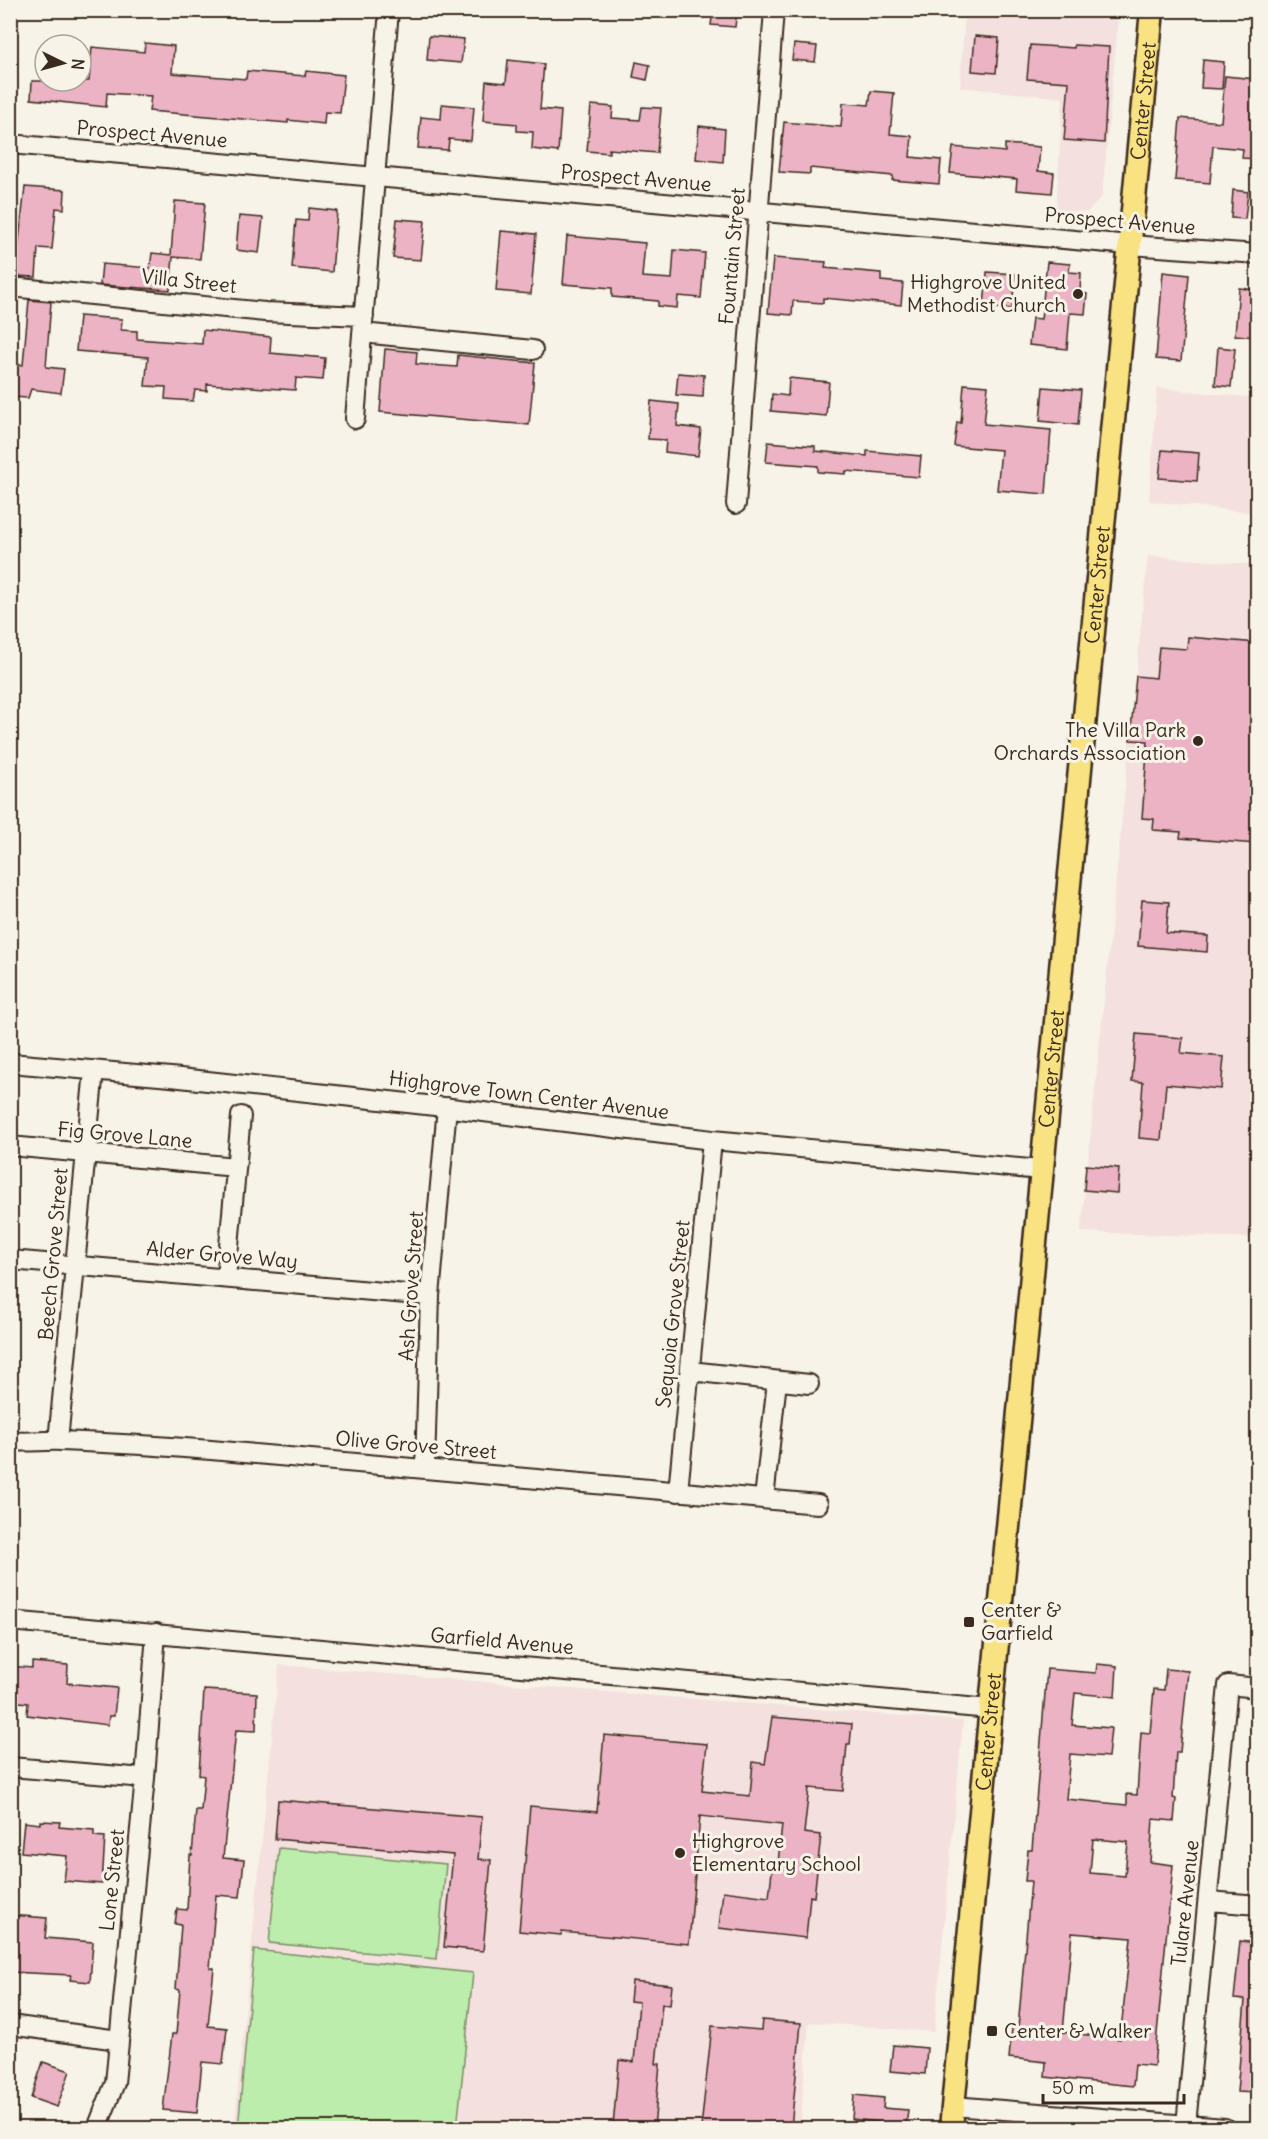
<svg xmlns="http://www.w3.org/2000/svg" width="1268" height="2139" viewBox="0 0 1268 2139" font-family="Delius,sans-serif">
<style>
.built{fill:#f4e0de}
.green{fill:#bcedac;stroke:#7c8c65;stroke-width:1.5}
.building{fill:#ecb3c5;stroke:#3b2a1e;stroke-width:1.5;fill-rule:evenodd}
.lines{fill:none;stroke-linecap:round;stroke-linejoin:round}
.minor-casing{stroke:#3b2a1e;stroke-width:22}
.major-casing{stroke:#3b2a1e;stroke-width:27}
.minor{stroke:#f7f3e8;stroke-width:18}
.major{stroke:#f8e281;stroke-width:22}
.poi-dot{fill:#3b2a1e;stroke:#f7f3e8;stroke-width:2}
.labels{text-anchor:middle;stroke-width:6;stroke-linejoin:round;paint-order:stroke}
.street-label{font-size:20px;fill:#3b2a1e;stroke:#f7f3e8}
.poi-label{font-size:20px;fill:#3b2a1e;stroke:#f7f3e8;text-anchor:start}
</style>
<rect width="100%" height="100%" fill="#f7f3e8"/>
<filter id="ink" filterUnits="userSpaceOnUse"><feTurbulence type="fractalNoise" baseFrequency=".0167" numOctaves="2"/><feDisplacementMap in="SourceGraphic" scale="12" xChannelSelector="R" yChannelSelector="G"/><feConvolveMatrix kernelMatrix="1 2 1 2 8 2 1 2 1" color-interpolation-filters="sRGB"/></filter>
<g filter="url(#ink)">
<!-- built -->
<path class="built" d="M965,11H1119L1102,197L1087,212L1056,210L1063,98L960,87Z
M1157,388L1257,398V513L1149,501Z
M1148,556L1257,565V1238L1081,1232Z
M279,1665L963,1721L934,2032L809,2022L800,2128H234Z"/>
<!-- green -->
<path class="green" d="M279,1848L446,1864L437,1959L269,1943Z
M254,1950L473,1973L457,2128H238Z"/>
<!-- building -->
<path class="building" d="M713,10H737L735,27L711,25Z
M429,36L464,39L461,63L427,60Z
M975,36L999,38L996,73L972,71Z
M145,43L174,46L172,73L246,79L247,71L305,76L306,71L344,75L340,113L325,112L324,124L288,120V123L149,111L151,96L107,93L106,107L31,99L32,81H89L92,47L144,52Z
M794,44L817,46L815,62L792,60Z
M1030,45L1074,48V45L1109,47L1104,143L1064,140L1069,82L1027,79Z
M508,60L544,64L540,109L561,111L558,152L532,149L533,132L517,131V124L483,121L486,81L506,83Z
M1203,60L1224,62L1222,89L1201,88Z
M636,62L650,65L647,80L633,77Z
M1225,76L1256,79L1254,108H1257V159L1242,158L1243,149L1213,146L1210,183L1175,180L1180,118L1221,122Z
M871,91L894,93L890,134L912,136L910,157L941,160L939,184L892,180L893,176L810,168V174L779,172L784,122L841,127L843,103L869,105Z
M442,104L474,107L471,141L449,139L448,150L418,148L421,117L441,119Z
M591,105L613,107L612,118L640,120L642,107L661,108L657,153L609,149V153L587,151Z
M699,126L725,129L723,162L696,159Z
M1005,144L1040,147L1038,171L1054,173L1052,193L1016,190L1017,179L950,173L953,147L1005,152Z
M25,187L65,190L64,209L56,208L52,249L38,248L36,277L15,276Z
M1233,190L1248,192L1245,219L1231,218Z
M175,201L205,203L200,259L173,257L170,290L100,285L102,264L150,268L152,253L171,255Z
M309,208L337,211L332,272L292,268L296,220L308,221Z
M239,216L263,218L259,253L236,250Z
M397,219L425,221L421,260L393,258Z
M501,231L536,234L531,294L496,291Z
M567,236L645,243L642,277L672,279L674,250L705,253L701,298L678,296L677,308L658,306V301L612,297V288L563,284Z
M773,258L826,262L825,268L881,273V281L903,283L901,305L823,298V303L793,301L792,315L768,313Z
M1047,262L1070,264L1069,272L1081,273L1080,293L1087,294L1085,314L1070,313L1067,349L1029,345L1032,318L1041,319Z
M987,272L1015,274L1012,309L984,307Z
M1163,272L1189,275L1181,361L1156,359Z
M1239,288L1257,290V337L1235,335Z
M29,300L51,302L46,367L64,369L61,393L31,389L28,398L12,397L14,364L23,365Z
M79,316L122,319L121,330L137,331V339L202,344L203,330L271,337L270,353L325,358L323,380L296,378L295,390L207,384V391L195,390L193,401L165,399L166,387L145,386L148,357L76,351Z
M1218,347L1235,349L1231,387L1215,385Z
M385,349L417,352L416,364L457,367L458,355L535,363L529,425L380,412Z
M678,373L704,375L703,397L676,395Z
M789,378L829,382L826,416L771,411L772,394L788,396Z
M964,384L988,386L984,424L1051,430L1046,494L997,490L1001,450L954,446L957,422L961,423Z
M1043,387L1081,390L1078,425L1040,421Z
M651,401L679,404L677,426L701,429L698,456L665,452L666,440L648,439Z
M768,442L815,446V451L867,456V451L921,456L919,477L846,471V474L818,472V466L766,462Z
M1162,450L1199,453L1197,481L1159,478Z
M1188,637L1257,643V844L1180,838L1181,832L1153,830L1154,819L1142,818L1148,741L1130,740L1136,676L1156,678L1159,647L1187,649Z
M1142,900L1169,902L1166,933L1208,936L1207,952L1138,946Z
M1136,1034L1183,1038L1181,1053L1224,1057L1221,1089L1166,1084L1161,1140L1139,1138L1143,1082L1132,1081Z
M1086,1165L1119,1168L1117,1193L1084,1190Z
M32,1662L68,1665L67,1683L117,1688L114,1716H109L108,1725L27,1715L28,1703L10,1701V1666L32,1668Z
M1097,1664L1117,1666L1115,1697L1075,1693L1072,1725L1111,1728L1108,1757L1070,1754L1066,1799L1127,1805V1794L1137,1795L1141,1732L1150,1733L1154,1689L1164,1690L1166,1669L1188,1671L1180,1752H1176L1173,1798L1176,1799L1174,1821L1153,1819L1150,1862L1173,1865L1154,2066L1135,2064L1133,2086L1045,2077L1046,2062L1009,2058L1012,2028H1018L1031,1881H1025L1028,1850H1032L1047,1669L1096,1673ZM1093,1839L1128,1842L1125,1876L1090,1873ZM1072,1933L1131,1938L1120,2039L1063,2032Z
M204,1690L257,1693L256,1731L236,1730L223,1858L244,1860L240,1897L216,1895L210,1968H214L208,2026L227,2028L223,2064L202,2062L197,2113L163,2110L172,2034H176L180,1990L176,1989L181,1925L175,1924L177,1909L187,1910L190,1855H192L196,1810H201L204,1776L199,1775Z
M772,1717L852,1724L850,1744H847L843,1791L809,1788L804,1833L821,1835L814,1897L810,1896L806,1938L719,1928L723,1891L769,1897L773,1863H778L782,1825L700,1816L689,1944L562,1932L561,1935L519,1931L530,1806L597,1812L604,1735L707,1744L702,1791L750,1796L753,1762L765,1764Z
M278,1800L482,1817L478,1859L491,1860L483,1951L444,1947L453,1855L275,1839Z
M40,1821L60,1822L59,1827L94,1830V1836L105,1837L102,1884L64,1881L67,1856L21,1852L24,1822L40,1824Z
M10,1915L47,1918L45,1938L93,1942L90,1982L70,1980L71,1975L10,1972Z
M1240,1941L1257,1943V2093L1237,2092L1245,2000L1234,1999Z
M632,1981L672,1985L670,2005L662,2004L656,2064H660L654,2128L613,2126L619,2060L634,2062L639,2002L630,2001Z
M762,2020L801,2023L791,2128L733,2126V2128H701L712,2026L761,2030Z
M893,2045L927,2048L925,2074L890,2071Z
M43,2062L70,2071L57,2107L31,2098Z
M854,2095L884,2098L883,2108L908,2110L906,2128H877L878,2122L852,2119Z"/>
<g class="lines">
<defs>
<path id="minor" d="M10,144L1130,245L1258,254
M10,287L265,312L364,316
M362,333L533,350
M355,419L389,10
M736,504L774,10
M10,1063L171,1077L435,1106L712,1140L1041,1170
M10,1146L236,1167
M10,1260L430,1296
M226,1278L241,1116
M690,1371L809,1384
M10,1441C28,1443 44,1440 62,1441C112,1443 161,1446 211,1450L818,1504
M58,1441L94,1070
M425,1468L430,1296L447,1107
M678,1492L712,1140
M764,1499L777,1381
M10,1621L990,1709
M10,1767L145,1778
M1209,1901L1258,1905
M10,2025L118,2040
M953,2106L1225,2128
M1186,2125L1228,1685L1258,1688
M97,2128L115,2083L145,1778L156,1633"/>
<g id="major">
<path id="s1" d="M951,2128L1152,10"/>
</g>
</defs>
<!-- minor casing -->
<use href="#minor" class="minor-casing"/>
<!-- major casing -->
<use href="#major" class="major-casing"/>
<!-- minor -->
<use href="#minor" class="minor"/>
<!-- major -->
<use href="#major" class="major"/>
</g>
</g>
<!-- markers -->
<g class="poi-dot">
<circle cx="1078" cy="294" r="6"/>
<circle cx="1198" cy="741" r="6"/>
<rect x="963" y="1616" width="12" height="12" rx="3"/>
<circle cx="680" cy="1853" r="6"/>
<rect x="986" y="2025" width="12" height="12" rx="3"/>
</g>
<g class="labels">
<!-- street labels -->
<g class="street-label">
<text dy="7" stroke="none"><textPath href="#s1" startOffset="2036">Center Street</textPath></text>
<text transform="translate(152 134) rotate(5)" y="7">Prospect Avenue</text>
<text transform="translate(636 178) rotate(5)" y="7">Prospect Avenue</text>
<text transform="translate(1120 221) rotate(5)" y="7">Prospect Avenue</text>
<text transform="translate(732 256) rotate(-85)" y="7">Fountain Street</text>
<text transform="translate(189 281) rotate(6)" y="7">Villa Street</text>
<text dy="7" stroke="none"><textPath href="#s1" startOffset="1550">Center Street</textPath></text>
<text dy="7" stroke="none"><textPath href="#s1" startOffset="1064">Center Street</textPath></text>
<text transform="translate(529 1095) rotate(7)" y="7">Highgrove Town Center Avenue</text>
<text transform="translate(125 1135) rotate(5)" y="7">Fig Grove Lane</text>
<text transform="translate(53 1254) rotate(-85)" y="7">Beech Grove Street</text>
<text transform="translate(222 1255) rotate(5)" y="7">Alder Grove Way</text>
<text transform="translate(411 1286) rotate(-86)" y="7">Ash Grove Street</text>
<text transform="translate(673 1314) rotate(-84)" y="7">Sequoia Grove Street</text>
<text transform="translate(416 1445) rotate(5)" y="7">Olive Grove Street</text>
<text transform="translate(502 1641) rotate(5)" y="7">Garfield Avenue</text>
<text dy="7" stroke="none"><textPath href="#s1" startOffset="398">Center Street</textPath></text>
<text transform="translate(112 1880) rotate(-84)" y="7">Lone Street</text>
<text transform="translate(1185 1903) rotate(-84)" y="7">Tulare Avenue</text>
</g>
<!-- poi labels -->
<g class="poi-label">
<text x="1066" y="289" text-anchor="end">Highgrove United<tspan x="1066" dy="23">Methodist Church</tspan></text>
<text x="1186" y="737" text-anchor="end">The Villa Park<tspan x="1186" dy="23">Orchards Association</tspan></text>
<text x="981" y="1617">Center &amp;<tspan x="981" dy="23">Garfield</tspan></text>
<text x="692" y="1848">Highgrove<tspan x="692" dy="23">Elementary School</tspan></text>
<text x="1004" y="2038">Center &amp; Walker</text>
</g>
</g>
<!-- margin -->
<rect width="1268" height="2139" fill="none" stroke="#f7f3e8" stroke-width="36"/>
<rect x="18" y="18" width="1232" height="2103" fill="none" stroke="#3b2a1e" stroke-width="2" filter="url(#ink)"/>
<!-- north arrow -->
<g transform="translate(63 63) rotate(95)"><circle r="28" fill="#f7f3e8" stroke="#aca397" stroke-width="1.5"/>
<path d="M0-4.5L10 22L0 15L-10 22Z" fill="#3b2a1e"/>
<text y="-9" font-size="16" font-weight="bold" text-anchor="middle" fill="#3b2a1e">N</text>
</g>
<!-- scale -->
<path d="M1043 2094v9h141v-9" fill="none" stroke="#3b2a1e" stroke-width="3"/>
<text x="1052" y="2094" font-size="18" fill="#3b2a1e" stroke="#f7f3e8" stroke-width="4.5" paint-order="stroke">50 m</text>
</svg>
